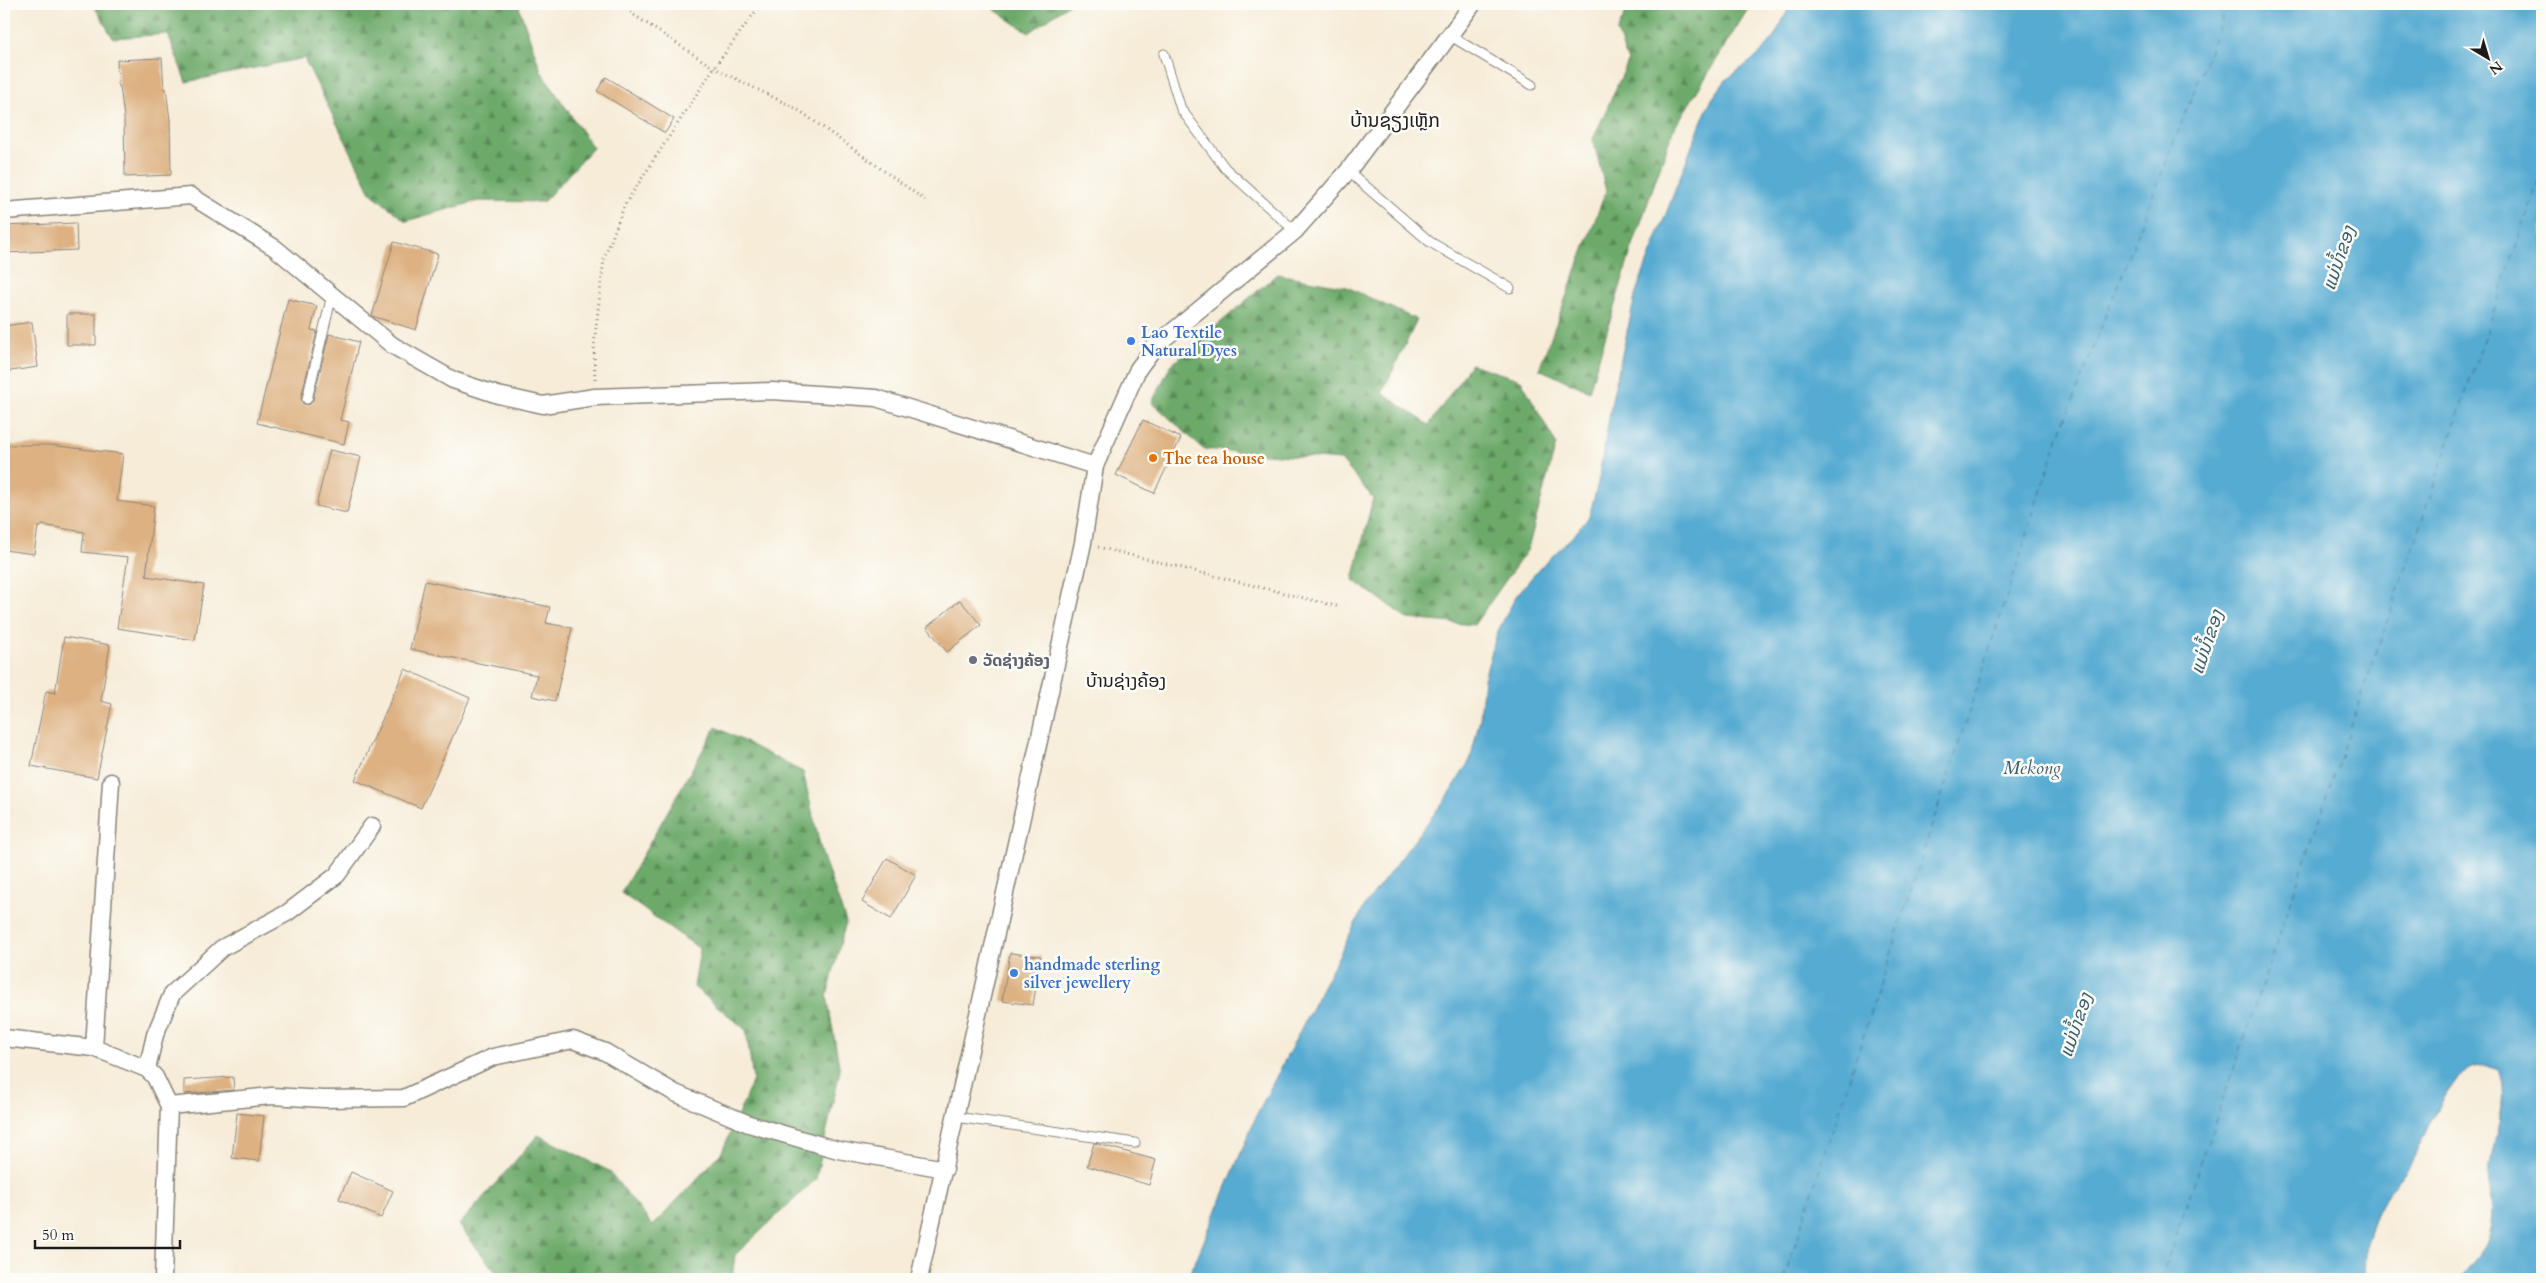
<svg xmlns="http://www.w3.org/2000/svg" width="2546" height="1283" viewBox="0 0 2546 1283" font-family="Cardo,'Noto Sans Lao',serif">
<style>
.forest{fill:url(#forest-firs);stroke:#446343}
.water{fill:#56abd2;stroke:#396477}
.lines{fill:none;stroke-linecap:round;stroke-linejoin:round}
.ferry{stroke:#365c6e;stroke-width:1;stroke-dasharray:6 5;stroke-linecap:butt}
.building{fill:#ddb181}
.service-casing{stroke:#89847a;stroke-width:11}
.minor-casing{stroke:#89847a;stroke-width:19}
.path{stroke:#89847a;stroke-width:3;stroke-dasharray:1 4;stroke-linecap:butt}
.service{stroke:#fff;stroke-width:9}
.minor{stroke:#fff;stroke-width:16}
.shop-dot{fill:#3f7fe0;stroke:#fdfcf7;stroke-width:2}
.food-dot{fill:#e8710a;stroke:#fdfcf7;stroke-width:2}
.worship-dot{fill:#6b7280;stroke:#fdfcf7;stroke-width:2}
.labels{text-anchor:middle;stroke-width:5;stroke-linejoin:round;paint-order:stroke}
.shop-label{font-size:16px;font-weight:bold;fill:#366cbe;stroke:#fdfcf7;text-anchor:start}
.food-label{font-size:16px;font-weight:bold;fill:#c56008;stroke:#fdfcf7;text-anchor:start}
.worship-label{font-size:16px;font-weight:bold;fill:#5b616d;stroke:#fdfcf7;text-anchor:start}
.water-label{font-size:18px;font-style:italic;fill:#365c6e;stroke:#fdfcf7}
.neighbourhood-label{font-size:18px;fill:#1c1c1c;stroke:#fdfcf7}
.quarter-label{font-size:19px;fill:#1c1c1c;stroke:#fdfcf7}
</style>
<defs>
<pattern id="forest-firs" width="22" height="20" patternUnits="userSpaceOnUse" patternTransform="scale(1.25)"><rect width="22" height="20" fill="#6daa6a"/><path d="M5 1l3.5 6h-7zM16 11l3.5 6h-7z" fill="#598a56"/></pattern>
</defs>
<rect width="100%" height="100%" fill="#fdfcf7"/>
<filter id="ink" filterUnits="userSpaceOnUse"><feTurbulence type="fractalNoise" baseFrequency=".02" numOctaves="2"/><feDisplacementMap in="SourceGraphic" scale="10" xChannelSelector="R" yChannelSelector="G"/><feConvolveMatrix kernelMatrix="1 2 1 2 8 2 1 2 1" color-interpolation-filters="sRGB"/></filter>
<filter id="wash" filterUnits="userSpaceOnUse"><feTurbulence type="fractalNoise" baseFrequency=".0096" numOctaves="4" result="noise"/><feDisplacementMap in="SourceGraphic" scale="20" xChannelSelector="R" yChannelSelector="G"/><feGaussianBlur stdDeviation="1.12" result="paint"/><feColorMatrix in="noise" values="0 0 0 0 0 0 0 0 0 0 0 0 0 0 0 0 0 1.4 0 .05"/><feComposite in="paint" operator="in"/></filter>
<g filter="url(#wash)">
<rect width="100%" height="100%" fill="#f6ecd8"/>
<!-- forest -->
<path class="forest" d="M93,4H518L541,71L593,148L543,202L478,201L406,221L372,194L304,58L186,82L168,34L113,38Z
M986,4H1069L1029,33Z
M1630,4H1751L1673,130L1631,251L1589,391L1539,369L1606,191L1593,139L1628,62L1617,31Z
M1277,274L1347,287L1417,320L1382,393L1429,425L1471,364L1521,380L1556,444L1528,549L1474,625L1408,619L1353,580L1373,498L1341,460L1203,449L1152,402L1171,365Z
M716,727L803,772L822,854L846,922L827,996L840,1071L816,1179L735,1255L732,1279H501L459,1225L538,1135L609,1171L653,1226L722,1152L753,1080L746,1030L694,987L700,949L621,893Z"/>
<!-- water -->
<path class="water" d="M1791,4H2542V1279H2459C2468,1266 2485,1250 2489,1235C2496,1212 2487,1190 2490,1167C2494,1134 2510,1102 2498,1069C2451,1047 2426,1140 2408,1168C2403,1176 2397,1182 2391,1189C2381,1202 2373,1218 2369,1234C2365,1247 2366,1265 2365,1279H1188L1258,1112L1364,907L1450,793L1470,760L1480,719L1484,679L1497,633L1516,596L1539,569L1575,534L1589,517L1598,483L1613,395L1636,292L1702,120L1712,99L1726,80L1760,54L1774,37Z"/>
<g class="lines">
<!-- ferry -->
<path class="ferry" d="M1784,1279L2060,433L2228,4
M2161,1279L2542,171"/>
</g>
<g id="blocks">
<!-- building -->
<path class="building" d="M162,58L164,89H166L170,120L171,175L125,177L124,117L120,86H118L117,60Z
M606,77L674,119L665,133L597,91Z
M76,223L77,250L4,253V226Z
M394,242L438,254L416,330L372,316Z
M288,299L317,306L311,330L317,331L301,398L303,404L309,405L313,400L329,334L359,342L340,420L349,422L344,444L257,423Z
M67,314H96V345H67Z
M32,322L38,367L4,372V326Z
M1143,420L1181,438L1154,493L1116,475Z
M4,445H50L123,454L117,501L154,506L146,576L204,585L195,640L117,628L128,557L82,552L84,532L42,525L41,527H38L34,554L4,550Z
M330,450L361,457L347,513L316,506Z
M425,581L550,607L546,623L572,628L555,701L532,696L537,675L410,649Z
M960,600L981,625L947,652L927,627Z
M64,637L110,645L101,701L112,704L97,778L31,766L46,691L55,693Z
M405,669L470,698L421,808L355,780Z
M887,858L916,875L891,919L862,902Z
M1010,953L1041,956L1033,1005L1002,1001Z
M233,1077L234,1090L184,1094V1080Z
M237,1113L264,1116L259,1161L232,1158Z
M1094,1143L1156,1160L1149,1185L1087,1166Z
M351,1172L393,1191L381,1218L339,1199Z"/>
</g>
</g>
<g filter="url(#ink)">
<use href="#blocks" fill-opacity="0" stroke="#89847a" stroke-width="1"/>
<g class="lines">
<defs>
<path id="service" d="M1449,35L1532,85
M1164,54L1181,109L1225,168L1295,231
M1348,171L1430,242L1510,288
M307,399L332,295
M956,1117L1135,1143"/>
<path id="minor" d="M4,211L191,196L275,248L392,345L453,380L498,395L543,405L595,397L772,391L876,398L1095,466
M4,1038L94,1048L147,1069L155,1077L169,1106L163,1279
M94,1048L111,782
M147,1069L155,1035L172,994L222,948L287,913L337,875L372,826
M169,1106L272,1096L324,1099L404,1098L493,1057L573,1040L605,1052L675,1093L749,1124L838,1150L945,1169
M919,1279L1083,543L1095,466L1138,369L1155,346L1295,231L1348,171L1473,4"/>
</defs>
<!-- service casing -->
<use href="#service" class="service-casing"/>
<!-- minor casing -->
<use href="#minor" class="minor-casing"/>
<!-- path -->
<path class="path" d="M624,4L634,15L714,68L797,109L925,200
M595,379L594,345L604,259L625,204L714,68L761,4
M1098,547L1340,607"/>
<!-- service -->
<use href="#service" class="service"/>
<!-- minor -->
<use href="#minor" class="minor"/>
</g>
</g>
<!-- markers -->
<g class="shop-dot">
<circle cx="1131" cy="341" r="5"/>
<circle cx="1014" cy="973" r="5"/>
</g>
<circle class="food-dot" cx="1153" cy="458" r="5"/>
<circle class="worship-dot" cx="973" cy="660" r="5"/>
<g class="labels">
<!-- shop labels -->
<g class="shop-label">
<text x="1141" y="338">Lao Textile<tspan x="1141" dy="18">Natural Dyes</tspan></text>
<text x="1024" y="970">handmade sterling<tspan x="1024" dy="18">silver jewellery</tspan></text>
</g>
<!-- food labels -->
<g class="food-label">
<text x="1163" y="464">The tea house</text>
</g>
<!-- worship labels -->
<g class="worship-label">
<text x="983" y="666">ວັດຊ່າງຄ້ອງ</text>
</g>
<!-- water labels -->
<g class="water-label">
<text transform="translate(2339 258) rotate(-71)" y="6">ແມ່ນ້ຳຂອງ</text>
<text transform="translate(2207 642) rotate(-71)" y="6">ແມ່ນ້ຳຂອງ</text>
<text x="2032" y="774">Mekong</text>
<text transform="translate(2076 1025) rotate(-71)" y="6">ແມ່ນ້ຳຂອງ</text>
</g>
<!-- neighbourhood labels -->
<g class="neighbourhood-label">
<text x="1126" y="687">ບ້ານຊ່າງຄ້ອງ</text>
</g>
<!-- quarter labels -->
<g class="quarter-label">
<text x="1395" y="127">ບ້ານຊຽງເຫຼັກ</text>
</g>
</g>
<!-- margin -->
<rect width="2546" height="1283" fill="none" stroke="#fdfcf7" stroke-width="20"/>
<!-- north arrow -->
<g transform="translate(2488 58) rotate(142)" stroke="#fdfcf7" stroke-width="4" paint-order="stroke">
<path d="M0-4L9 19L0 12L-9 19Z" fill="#1c1c1c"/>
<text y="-8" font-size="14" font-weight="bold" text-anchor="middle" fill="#1c1c1c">N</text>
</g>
<!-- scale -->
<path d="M35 1240v8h145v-8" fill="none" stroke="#1c1c1c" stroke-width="2.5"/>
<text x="42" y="1240" font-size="15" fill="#1c1c1c" stroke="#fdfcf7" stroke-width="4" paint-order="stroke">50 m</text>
</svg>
